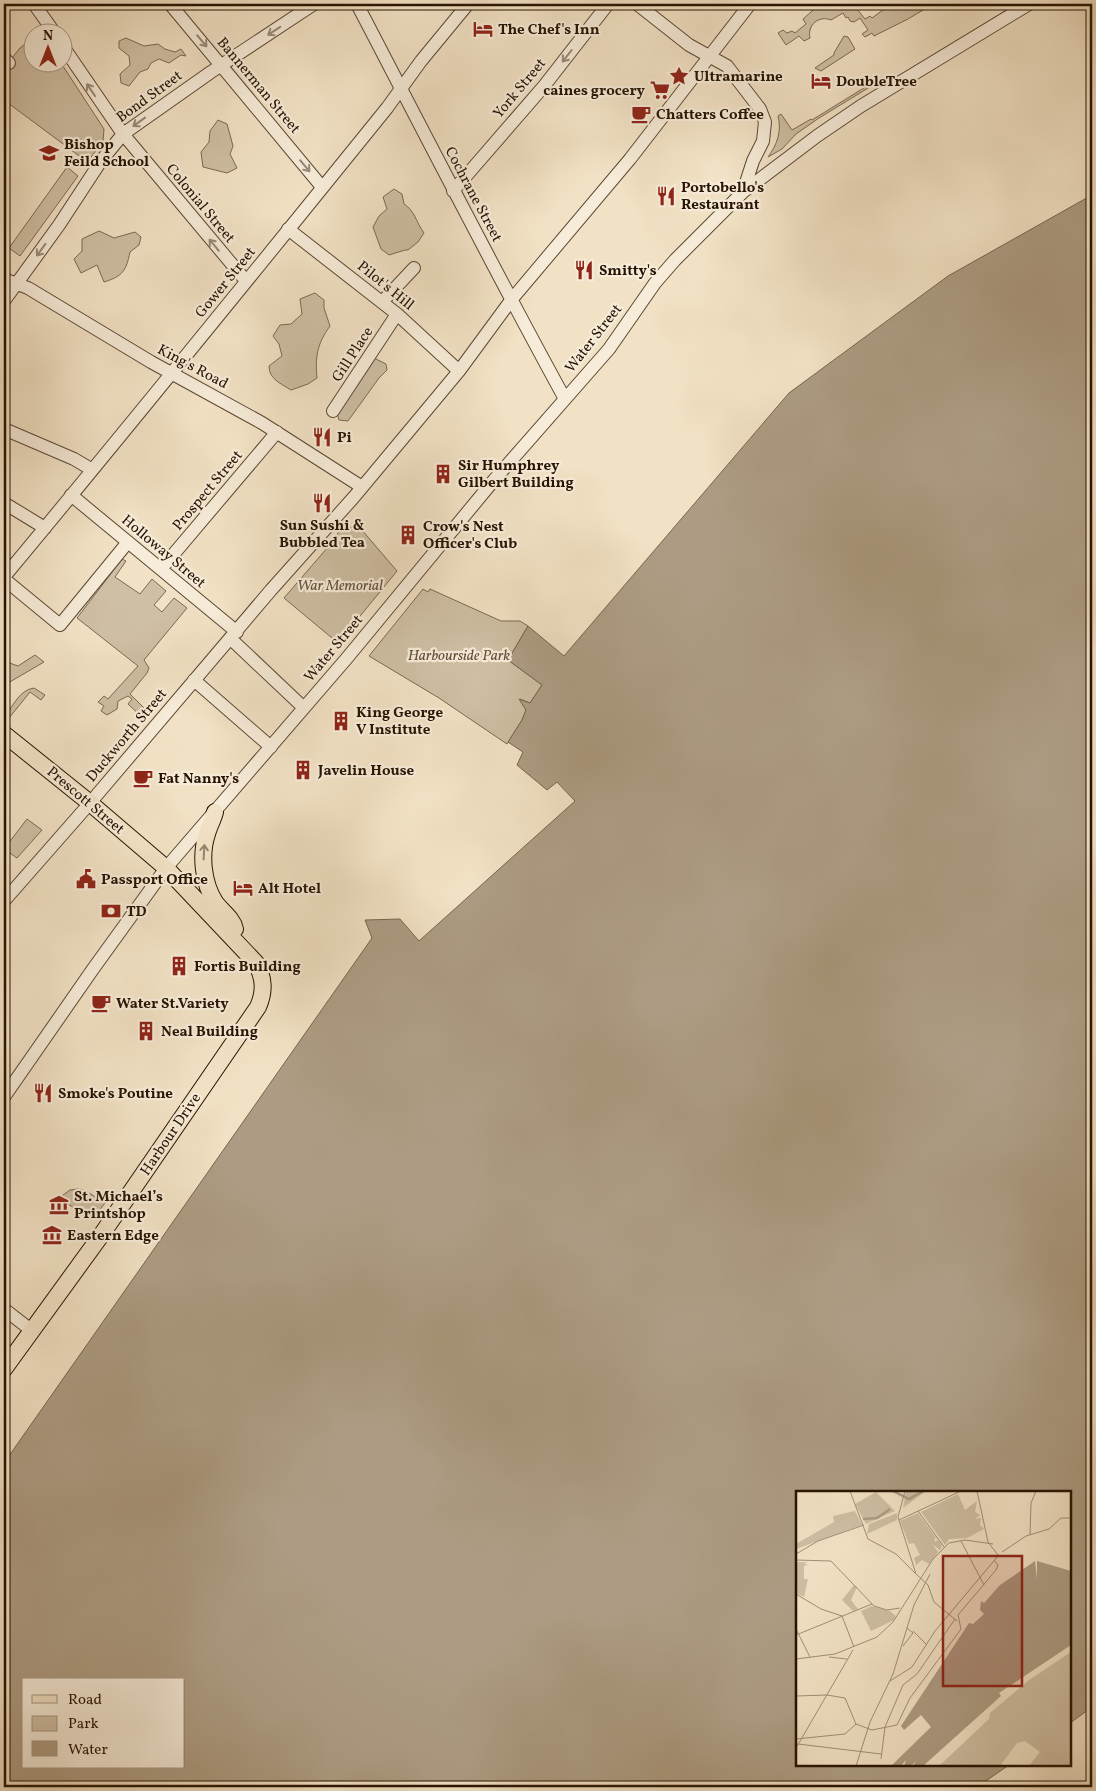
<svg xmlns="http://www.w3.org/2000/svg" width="1096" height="1791" viewBox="0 0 1096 1791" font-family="Vollkorn,serif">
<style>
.green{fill:#cfbfa4;stroke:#7b6953}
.water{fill:#ad9c83;stroke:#77654f;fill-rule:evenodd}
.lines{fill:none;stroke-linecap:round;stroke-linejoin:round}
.minor-casing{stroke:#5a4733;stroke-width:14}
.major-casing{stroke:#271302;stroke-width:18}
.minor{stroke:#f7ecd9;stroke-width:12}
.major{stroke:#f2e2c5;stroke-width:16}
.oneway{stroke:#998a78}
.oneway2{stroke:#97856d}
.labels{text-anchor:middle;stroke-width:4.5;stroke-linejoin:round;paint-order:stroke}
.poi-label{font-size:15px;font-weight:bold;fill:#271302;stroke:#f7ecd9;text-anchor:start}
.street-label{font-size:15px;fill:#271302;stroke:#f7ecd9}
.park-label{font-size:15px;font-style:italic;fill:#624f3b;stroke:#f7ecd9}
.inset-river{fill:none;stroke:#ad9c83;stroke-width:2.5}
.inset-road{fill:none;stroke:#a18f77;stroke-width:1}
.view{fill:#8f2418;fill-opacity:0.15;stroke:#8f2418;stroke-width:2.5}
.inset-edge{fill:none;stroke:#271302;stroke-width:2.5}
</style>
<rect width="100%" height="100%" fill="#f2e2c5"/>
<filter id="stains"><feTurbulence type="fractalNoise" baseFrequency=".004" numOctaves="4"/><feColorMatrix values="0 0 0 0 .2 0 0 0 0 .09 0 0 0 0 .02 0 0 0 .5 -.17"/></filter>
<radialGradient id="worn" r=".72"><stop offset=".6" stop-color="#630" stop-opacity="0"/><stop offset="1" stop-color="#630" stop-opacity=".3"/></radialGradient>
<!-- green -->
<path class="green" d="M820,4H853L865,19L870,16L872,18L887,7L885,4H933L908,19L874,36L872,33L865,37L862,34L868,30L860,18L854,22L850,21L848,17L846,18L843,13L831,20C819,15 807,25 810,38L804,41L799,36L786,45L778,33L783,30L787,33L792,31L795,33L806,24L803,19Z
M844,36L848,37L855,49L821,71L815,68L834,55V53Z
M126,38L144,46L158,44L165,49L175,52L181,49L186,56L181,55L169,63L159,59L151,63L148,69L140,72L129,86L121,83L120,74L130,65L129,56L119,48V41Z
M32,39V62L61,63L104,129L103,141L89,160L78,155L4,100V75L15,63L12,58L20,48Z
M880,78V81L878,82L819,118L796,134L782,149L768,157C777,145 782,131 778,116L781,114L792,130L811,119L812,120Z
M218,120L227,124L233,146L230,154L237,168L227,173L203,167L201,152L209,142L210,131Z
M67,167L78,176L20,256L9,248Z
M394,189L402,194L404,204C415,211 416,222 424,233L418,242L408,250H405L389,255L381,249L373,227L379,216L387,209L383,197Z
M99,231L114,238L135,232L141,237L139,245L130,252C126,271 123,276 104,282L97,265L81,273L74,259L82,251V239Z
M315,293L324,300V308L330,326C317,344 315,357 317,378L308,384L291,390C280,383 269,379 269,366L282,356L279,344L273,336L280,325L291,324L302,314L300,299Z
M374,358L386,364L387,370L379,378L348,421L339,420L337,413Z
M349,527L361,529L397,571L338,643L284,598L328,547L340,530Z
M122,559L126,561L115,577L140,594L152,579L166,591L154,605L162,612L174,598L187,608L144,660L149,668L147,673L130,694L146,710L141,716L128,704L132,699L128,696L118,701L117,709L107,715L101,711L104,706L98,702L104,696L108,699L138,666L77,618Z
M423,589L428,592L430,589L501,621H520L528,626L508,660L542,685L530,703L520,699L526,710L522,720L507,744L439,698L369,656Z
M35,655L44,662L8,683L4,682V661L18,666Z
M34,688L45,695L41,700L30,692L9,718L6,715C14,704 20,690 34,688Z
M27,819L42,830L17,858L4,849Z
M78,1189L86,1191L105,1203L92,1220L59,1198L70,1190Z"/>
<!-- water -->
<path class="water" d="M1092,195V1668L1087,1672L1092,1680V1707L1070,1723V1492H797V1765H1009L977,1787H4V1463L372,938L365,920L400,919L419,941L575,801L557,782L547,790L517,765L523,752L508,742L522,720L526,710L519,699L530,703L542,685L508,660L528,626L564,656L789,393L948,276ZM24,1680H184V1767H24Z"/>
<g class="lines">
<defs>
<path id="minor" d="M34,4L54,32
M170,4L322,187
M357,4C426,136 493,268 565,399
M637,4L689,45L727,66L760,109L765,122L763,141L753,161L743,192
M62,45L123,134L246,281
M4,58L9,63
M453,191L544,86L608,4
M288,229L397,314L459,371
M4,279L28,288L151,362L262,423L362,487
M4,301L59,225L101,161L123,134L211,72L314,4
M382,302L414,268
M333,411L397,314
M4,429L74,459L91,469
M71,495L237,632
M4,503L45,528
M161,569L277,432
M4,577C133,422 260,265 387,108L421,61L468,4
M4,579L60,625L128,542
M231,639L304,708
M194,680L271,747
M4,901L90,803L271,590L354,497L459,371L512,299L630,159L750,4
M4,1097L93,969L166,868L347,658L494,480L609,349L655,283L675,260L743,192L817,136L861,106L1029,4
M4,1309L31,1330"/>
<path id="major" d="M4,734L90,803L166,868L256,963C264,978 265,991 258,1007L102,1234L4,1369
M215,812C213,820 209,826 207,834C200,855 203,883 215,902C221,911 233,918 235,929"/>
</defs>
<!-- minor casing -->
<use href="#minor" class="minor-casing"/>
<!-- major casing -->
<use href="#major" class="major-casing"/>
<!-- minor -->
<use href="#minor" class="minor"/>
<!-- major -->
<use href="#major" class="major"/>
</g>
<!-- one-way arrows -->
<defs><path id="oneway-shaft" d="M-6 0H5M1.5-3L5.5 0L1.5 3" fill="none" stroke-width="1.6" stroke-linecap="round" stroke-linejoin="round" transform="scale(1.25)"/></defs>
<g class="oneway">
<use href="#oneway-shaft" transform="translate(274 31) rotate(147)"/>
<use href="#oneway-shaft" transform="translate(202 41) rotate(50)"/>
<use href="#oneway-shaft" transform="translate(567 56) rotate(128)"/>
<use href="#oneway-shaft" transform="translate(91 90) rotate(-124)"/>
<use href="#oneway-shaft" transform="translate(139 122) rotate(144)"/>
<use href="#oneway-shaft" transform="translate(305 166) rotate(50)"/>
<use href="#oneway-shaft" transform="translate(214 245) rotate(-130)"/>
<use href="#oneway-shaft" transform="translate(41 250) rotate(126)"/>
</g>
<use class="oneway2" href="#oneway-shaft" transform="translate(204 852) rotate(-87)"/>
<!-- icons -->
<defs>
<symbol id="hotel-bare" viewBox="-9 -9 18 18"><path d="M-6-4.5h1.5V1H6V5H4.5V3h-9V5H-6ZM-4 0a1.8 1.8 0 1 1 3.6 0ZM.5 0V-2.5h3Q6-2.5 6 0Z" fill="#8f2418" stroke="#f7ecd9" stroke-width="2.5" paint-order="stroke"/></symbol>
<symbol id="sight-bare" viewBox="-9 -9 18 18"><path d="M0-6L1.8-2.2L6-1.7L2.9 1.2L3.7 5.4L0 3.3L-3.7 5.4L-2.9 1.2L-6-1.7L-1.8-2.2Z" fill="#8f2418" stroke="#f7ecd9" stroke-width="2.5" paint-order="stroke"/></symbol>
<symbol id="supermarket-bare" viewBox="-9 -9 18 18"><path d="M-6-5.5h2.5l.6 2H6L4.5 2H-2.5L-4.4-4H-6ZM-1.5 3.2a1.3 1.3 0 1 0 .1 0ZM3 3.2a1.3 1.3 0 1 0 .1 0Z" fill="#8f2418" stroke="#f7ecd9" stroke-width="2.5" paint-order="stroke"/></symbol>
<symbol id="cafe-bare" viewBox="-9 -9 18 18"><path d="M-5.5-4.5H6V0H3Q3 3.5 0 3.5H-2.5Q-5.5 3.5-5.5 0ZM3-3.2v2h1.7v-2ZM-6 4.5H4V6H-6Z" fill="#8f2418" stroke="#f7ecd9" stroke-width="2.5" paint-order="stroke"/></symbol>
<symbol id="school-bare" viewBox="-9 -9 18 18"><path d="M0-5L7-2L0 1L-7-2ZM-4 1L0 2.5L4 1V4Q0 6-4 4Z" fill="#8f2418" stroke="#f7ecd9" stroke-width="2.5" paint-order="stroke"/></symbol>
<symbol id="restaurant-bare" viewBox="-9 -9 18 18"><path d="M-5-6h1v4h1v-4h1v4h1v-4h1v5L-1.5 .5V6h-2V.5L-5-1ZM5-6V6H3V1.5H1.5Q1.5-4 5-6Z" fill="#8f2418" stroke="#f7ecd9" stroke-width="2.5" paint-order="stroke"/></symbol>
<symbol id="building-bare" viewBox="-9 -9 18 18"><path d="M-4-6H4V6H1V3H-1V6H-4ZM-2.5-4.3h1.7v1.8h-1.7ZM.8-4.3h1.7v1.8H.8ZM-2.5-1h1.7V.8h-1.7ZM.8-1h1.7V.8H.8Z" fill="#8f2418" stroke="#f7ecd9" stroke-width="2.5" paint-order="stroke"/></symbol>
<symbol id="civic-bare" viewBox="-9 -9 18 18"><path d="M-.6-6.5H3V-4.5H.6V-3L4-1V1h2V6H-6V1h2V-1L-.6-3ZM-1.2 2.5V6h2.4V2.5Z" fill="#8f2418" stroke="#f7ecd9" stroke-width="2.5" paint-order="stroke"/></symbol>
<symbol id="bank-bare" viewBox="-9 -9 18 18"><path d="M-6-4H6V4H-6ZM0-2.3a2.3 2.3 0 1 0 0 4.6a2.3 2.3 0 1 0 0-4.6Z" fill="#8f2418" stroke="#f7ecd9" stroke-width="2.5" paint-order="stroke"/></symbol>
<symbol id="museum-bare" viewBox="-9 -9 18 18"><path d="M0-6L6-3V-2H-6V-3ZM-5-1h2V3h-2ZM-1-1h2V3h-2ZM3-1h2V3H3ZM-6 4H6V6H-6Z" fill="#8f2418" stroke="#f7ecd9" stroke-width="2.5" paint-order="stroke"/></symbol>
</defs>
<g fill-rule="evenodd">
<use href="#hotel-bare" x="469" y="15" width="28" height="28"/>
<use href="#sight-bare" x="665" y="62" width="28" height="28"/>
<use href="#hotel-bare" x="807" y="67" width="28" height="28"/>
<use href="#supermarket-bare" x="646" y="76" width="28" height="28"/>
<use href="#cafe-bare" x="627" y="100" width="28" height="28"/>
<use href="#school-bare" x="35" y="139" width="28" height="28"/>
<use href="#restaurant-bare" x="652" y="182" width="28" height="28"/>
<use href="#restaurant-bare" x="570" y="256" width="28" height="28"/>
<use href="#restaurant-bare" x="308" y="423" width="28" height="28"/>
<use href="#building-bare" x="429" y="460" width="28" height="28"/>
<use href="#restaurant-bare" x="308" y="489" width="28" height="28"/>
<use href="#building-bare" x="394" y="521" width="28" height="28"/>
<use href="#building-bare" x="327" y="707" width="28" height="28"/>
<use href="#building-bare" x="289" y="756" width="28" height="28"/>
<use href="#cafe-bare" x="129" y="764" width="28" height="28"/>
<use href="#civic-bare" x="72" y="865" width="28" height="28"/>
<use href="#hotel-bare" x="229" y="874" width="28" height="28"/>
<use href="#bank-bare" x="97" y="897" width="28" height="28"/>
<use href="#building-bare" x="165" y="952" width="28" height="28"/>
<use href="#cafe-bare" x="87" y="989" width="28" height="28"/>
<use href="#building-bare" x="132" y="1017" width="28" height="28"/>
<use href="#restaurant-bare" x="29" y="1079" width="28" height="28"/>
<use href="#museum-bare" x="45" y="1191" width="28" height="28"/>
<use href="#museum-bare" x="38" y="1221" width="28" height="28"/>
</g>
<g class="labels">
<!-- poi labels -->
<g class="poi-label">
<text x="498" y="34">The Chef's Inn</text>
<text x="694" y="81">Ultramarine</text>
<text x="836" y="86">DoubleTree</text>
<text x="645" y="95" text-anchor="end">caines grocery</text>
<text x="656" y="119">Chatters Coffee</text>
<text x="64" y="149">Bishop<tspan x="64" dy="17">Feild School</tspan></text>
<text x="681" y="192">Portobello's<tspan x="681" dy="17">Restaurant</tspan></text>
<text x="599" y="275">Smitty's</text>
<text x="337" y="442">Pi</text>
<text x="458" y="470">Sir Humphrey<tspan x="458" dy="17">Gilbert Building</tspan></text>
<text x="322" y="530" text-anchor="middle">Sun Sushi &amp;<tspan x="322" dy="17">Bubbled Tea</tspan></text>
<text x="423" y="531">Crow's Nest<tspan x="423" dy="17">Officer's Club</tspan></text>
<text x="356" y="717">King George<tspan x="356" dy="17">V Institute</tspan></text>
<text x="318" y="775">Javelin House</text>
<text x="158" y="783">Fat Nanny's</text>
<text x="101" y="884">Passport Office</text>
<text x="258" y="893">Alt Hotel</text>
<text x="126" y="916">TD</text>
<text x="194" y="971">Fortis Building</text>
<text x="116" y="1008">Water St.Variety</text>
<text x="161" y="1036">Neal Building</text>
<text x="58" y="1098">Smoke's Poutine</text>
<text x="74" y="1201">St. Michael’s<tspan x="74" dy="17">Printshop</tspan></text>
<text x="67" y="1240">Eastern Edge</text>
</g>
<!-- street labels -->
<g class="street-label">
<text transform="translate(259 85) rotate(50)" y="5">Bannerman Street</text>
<text transform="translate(519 88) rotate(-50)" y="5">York Street</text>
<text transform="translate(149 96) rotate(-36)" y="5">Bond Street</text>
<text transform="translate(474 194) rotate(62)" y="5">Cochrane Street</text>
<text transform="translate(201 203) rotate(50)" y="5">Colonial Street</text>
<text transform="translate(225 282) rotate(-51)" y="5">Gower Street</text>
<text transform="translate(386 285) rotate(39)" y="5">Pilot's Hill</text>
<text transform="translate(593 338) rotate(-52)" y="5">Water Street</text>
<text transform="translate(352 354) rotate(-57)" y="5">Gill Place</text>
<text transform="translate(193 366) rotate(28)" y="5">King's Road</text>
<text transform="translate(207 490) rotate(-50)" y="5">Prospect Street</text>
<text transform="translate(164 551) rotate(40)" y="5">Holloway Street</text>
<text transform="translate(333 648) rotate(-50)" y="5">Water Street</text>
<text transform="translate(126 735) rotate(-50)" y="5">Duckworth Street</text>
<text transform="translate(86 800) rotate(40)" y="5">Prescott Street</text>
<text transform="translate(170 1134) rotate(-56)" y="5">Harbour Drive</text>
</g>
<!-- park labels -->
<g class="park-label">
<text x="340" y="590">War Memorial</text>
<text x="459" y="660">Harbourside Park</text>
</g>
</g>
<!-- overview -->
<g transform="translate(796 1491)">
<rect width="275" height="275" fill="#f2e2c5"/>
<path d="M110,0H130L107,17ZM80,1L99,20L70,33L59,13ZM162,3L169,19L181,10L179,21L184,24L179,28L185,27L184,34L188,38L171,47L153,48L149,54L125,21ZM59,20L66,34L0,58V53L38,31L37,25ZM101,22V29L71,43L73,33ZM122,22L141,48L138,47L139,51L142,49L146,55L144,59L136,53L142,61L133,73L126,69L120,74L118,67L124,64L118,52L113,53L104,30ZM0,71H12L8,72L12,74L8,75V88H12L8,106L0,102ZM58,94L61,96L55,109L62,118L57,120L46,109ZM76,115L94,120L100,125L98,129L75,140L65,120ZM275,161V275H233L244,261L229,250L221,252L204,275H143L193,228L194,222L201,216L233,189Z" fill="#cfbfa4"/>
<path d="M239,70L241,88V70L275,80V154L203,202L205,205L127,275H117L120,270L115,275H108L110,269L105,275H95L135,236L125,224L108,239L105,235L173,132L177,133L188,123L184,119L185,110L188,112L204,94Z" fill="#ad9c83"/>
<path class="inset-river" d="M97,0L113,8L127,0M67,28L81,27L94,18"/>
<path class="inset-road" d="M54,0L72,48L100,63L119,82M109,0L102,26L120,83L132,94M181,0L192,51M122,20L148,56M103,29L165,0M234,44L235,12L240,0M165,50L188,94M192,51L202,64M206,61L230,45L253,38L265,27H275M0,63L22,50L68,34M0,69L35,70L78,115L91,119L104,117M132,94L138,111L161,130M0,103L25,118L46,125L58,156M162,124L200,79L202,74L198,69M0,138L14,166M117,140L130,153M0,144L76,113M107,155L117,142L111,137M33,166L51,168M0,168L39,163L81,146L97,131L137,68L153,52L169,49L197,53M94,190L116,176L139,140L202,65M31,204L49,207L60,233L76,239L101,234L114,207L165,138L162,124M0,205L31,204M89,236L107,194L121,183L159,128M0,248L49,243L60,233M2,253L85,263M0,257L57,159M85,268L89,236M60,275L74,231L97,183L118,114L134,83"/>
<path class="view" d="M147,65H226V195H147Z"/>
<rect width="275" height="275" class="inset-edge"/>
</g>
<!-- margin -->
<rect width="1096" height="1791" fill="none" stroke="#f2e2c5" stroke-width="20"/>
<rect x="5" y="5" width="1086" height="1781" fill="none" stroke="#271302" stroke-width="2.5"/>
<rect x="10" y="10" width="1076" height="1771" fill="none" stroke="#271302"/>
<!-- legend -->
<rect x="22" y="1678" width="162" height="90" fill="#f7ecd9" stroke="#a49583"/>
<rect x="32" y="1695" width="25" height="8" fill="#f2e2c5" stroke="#a49583"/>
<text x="68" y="1704" font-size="15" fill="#271302">Road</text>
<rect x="32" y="1716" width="25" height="15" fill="#cfbfa4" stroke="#a49583"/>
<text x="68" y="1728" font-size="15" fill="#271302">Park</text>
<rect x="32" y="1741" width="25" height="15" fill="#ad9c83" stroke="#a49583"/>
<text x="68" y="1754" font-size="15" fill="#271302">Water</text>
<!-- north arrow -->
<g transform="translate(48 48)"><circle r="24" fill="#f7ecd9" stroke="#a49583"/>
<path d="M0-4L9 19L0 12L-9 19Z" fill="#8f2418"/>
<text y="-8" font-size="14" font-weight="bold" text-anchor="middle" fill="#271302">N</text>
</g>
<rect width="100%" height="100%" filter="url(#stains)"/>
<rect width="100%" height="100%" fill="url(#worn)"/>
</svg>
